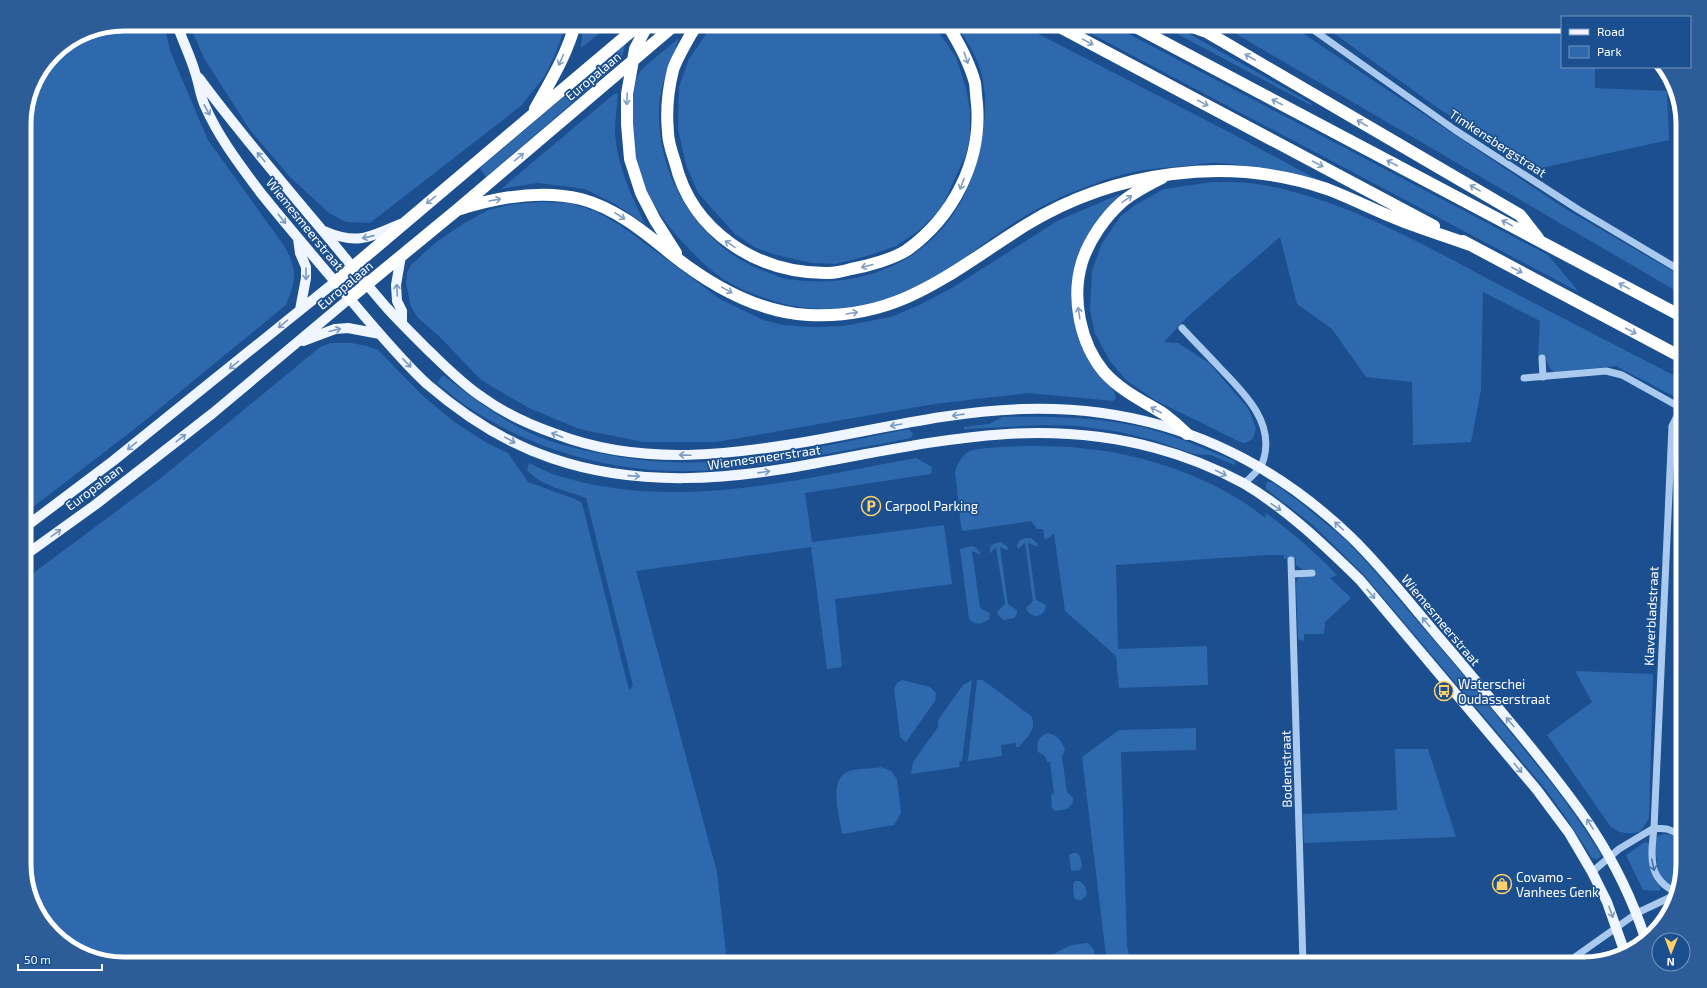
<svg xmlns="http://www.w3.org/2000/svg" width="1707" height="988" viewBox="0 0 1707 988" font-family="'Exo 2',sans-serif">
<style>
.green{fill:#2e69ad}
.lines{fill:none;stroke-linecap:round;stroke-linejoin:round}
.minor{stroke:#a9c9ee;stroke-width:7}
.major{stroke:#f0f6ff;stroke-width:10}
.highway{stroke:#fff;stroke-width:12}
.oneway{stroke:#829ec1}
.oneway2{stroke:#7b9ac1}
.oneway3{stroke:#4674ac}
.labels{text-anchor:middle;stroke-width:3.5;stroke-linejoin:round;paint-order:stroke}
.street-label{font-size:13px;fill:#fff;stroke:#1b4f8f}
.poi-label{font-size:13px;fill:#fff;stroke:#1b4f8f;text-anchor:start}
.rim{fill:none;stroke:#fff;stroke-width:5}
</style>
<rect width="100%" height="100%" fill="#1b4f8f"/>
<!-- green -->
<path class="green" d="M124,24H164L170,51L208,140L285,247C298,272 296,280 286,305L137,427L24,514V117L32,85L53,53L86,31Z
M189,24H566L555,55L544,77L521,106L370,223L346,222L329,213L291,178L250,130L204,58Z
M583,24H611L581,48Z
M713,24H933L956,57L966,88L970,111V137L966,154L941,209L921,229L896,246L867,256L836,264L812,263L776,255L756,248L735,234L698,193L686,165L678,129L679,87L689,59Z
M956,24H1019L1229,132L1320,181C1286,173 1253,165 1218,163C1208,162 1197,165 1186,166C1172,167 1158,168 1144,170C1126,173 1103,180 1086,187C1055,198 1026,214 999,233C981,245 964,259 946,271C893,304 828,321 768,299C743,291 722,281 703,263C672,233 642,198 635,154C632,137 629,86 640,72C649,61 668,48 679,38C671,61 660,84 659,108C656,178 701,249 767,272C774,275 781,278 787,279C875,292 953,251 976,163C986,129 991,87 974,54C969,44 962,34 956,24Z
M1073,24H1110L1548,255L1579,292Z
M1159,24H1172L1311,103L1312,106Z
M1219,24H1289L1564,208L1683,277V295Z
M1321,24H1562V67H1595V88L1667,91L1669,140L1532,170L1435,106Z
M625,45L621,61L486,177L480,168Z
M618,93C617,106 615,120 615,133C617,165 631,195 645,224L615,204L585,189L538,183L501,189L614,94Z
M1212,182C1231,182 1250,182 1269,186C1348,202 1421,243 1492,281C1555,314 1619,347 1683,380V401L1616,366L1554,372L1549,367L1545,355L1538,356L1540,321L1483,292L1481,390L1471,442L1413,445L1412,382L1366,377L1332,329L1297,304L1280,237L1186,318L1164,342L1178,343L1209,363L1248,408L1256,428L1253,439L1245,443L1240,442L1155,400L1126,380L1110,361L1095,334L1090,310L1092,271L1101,245L1120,217L1135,205L1164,189Z
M1120,194L1101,215L1087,235L1076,261L1073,286L1103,378L1114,391L1116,398L1113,401L1028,393L934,404L716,442H643L579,429L529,408L481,380L439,336L418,318L411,307L406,283L407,273L411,265L435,243L458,227L488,210L513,204L541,202L570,203L595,211L620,225L720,299L763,320L783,325L812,327L843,326L891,317L919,305L952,288L1057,221Z
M330,343H351L367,346L378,350L422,395L453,421L487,443L508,453L528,482L575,499L582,503L629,690L633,686L586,498C566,490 542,487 527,470L529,463C539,468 549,473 559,476C675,512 800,479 916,458L932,467L931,474L805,493L812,542L944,525L952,584L835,599L842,667L827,669L811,547L636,571L717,872L726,954L729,964H124L74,951L41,920L24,871V580L161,478L320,347Z
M443,375C468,394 492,413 520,428C544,441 571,448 598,453C632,460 668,464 703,462C773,459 841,442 909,429L913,434L911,438C860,448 809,458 758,465C737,467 716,471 695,471C615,473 538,452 471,409C459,402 448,391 437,383Z
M1003,417C1051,416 1099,417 1146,428C1176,436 1205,449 1235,461V464L1234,465L1211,455L1194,454L1153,440L1120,432L1078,426L1042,425L964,429V427L989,424Z
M1022,446C1044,446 1067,446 1089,449C1147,455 1220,480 1265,518L1266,513C1291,532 1315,552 1337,575L1330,578L1351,598L1325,622L1324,634H1304V641L1298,639L1296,584L1297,580L1301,576L1313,575V569H1302L1296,565V559H1284V555H1268L1116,565L1118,649L1207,646L1208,685L1119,688L1116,656L1065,611L1054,534L1045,540L1043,529H1037L1031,521L963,531L961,527L955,471C957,465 962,456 968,452C977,447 1010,447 1022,446Z
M1267,482H1272L1297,500L1346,540L1379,576L1477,691L1556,789L1580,822L1600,853L1601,856L1598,859L1592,858L1567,819L1546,790L1363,574L1313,525L1266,489V484Z
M1026,538H1031L1037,543L1038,547L1028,543L1036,600L1046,605C1045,618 1031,620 1026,608L1033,601L1025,543L1018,549L1017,545L1020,540Z
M1000,542L1007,546L1009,551L1000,547L1008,604L1017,610V614L1014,618L1004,620L999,616L997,612L1005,604L996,547L989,554L991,545Z
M972,546L977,548L981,555L972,551L980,608L990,613L989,619C982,624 976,626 969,619L960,549Z
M1575,671L1653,674L1649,818L1641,831C1628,835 1621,834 1610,826L1547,735L1592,702Z
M902,680L930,687L936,693L935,701L906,742L900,737L894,689L897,683Z
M972,680L962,761H959L960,767L911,774L913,762L938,727V720L963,685Z
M977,680H982L987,683L1031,716C1038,728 1026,738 1019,747H1016V743L1001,745L1002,756L968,761Z
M1196,728V750L1121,752L1127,946L1131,964H1107L1082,757L1119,730Z
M1047,733C1057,735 1061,740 1065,749L1062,757L1067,792L1073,798C1073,809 1065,810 1055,811L1052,808L1051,795L1054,793L1050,762H1047L1045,756L1038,752C1036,742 1038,738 1047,733Z
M1395,749H1428L1456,837L1304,843L1303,814L1397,810Z
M881,767L891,771L897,779L901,813L894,825L842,834C840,818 828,781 847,772C855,768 872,769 881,767Z
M1666,834L1674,835L1683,840V864L1677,887C1654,886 1656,854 1656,838L1660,835Z
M1645,842L1648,843L1649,845C1649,862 1649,874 1661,888L1659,891L1643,890L1626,855Z
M1073,853H1077L1080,857L1082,865L1080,870L1074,871L1071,870L1069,855Z
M1075,881H1080L1085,886L1087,894L1082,900H1077L1074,898L1073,884Z
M1088,943L1094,950L1096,964H1030V962L1047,963L1046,957C1054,955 1058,951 1065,948C1072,944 1080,944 1088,943Z"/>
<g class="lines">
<!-- minor -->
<path class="minor" d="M1305,24L1455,130L1579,210L1683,272
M1677,269C1683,217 1681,164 1681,111
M1182,328C1195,342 1208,355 1220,368C1243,392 1274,421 1264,458C1262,469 1251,476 1244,484
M1542,358L1543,377
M1524,378L1606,371L1622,375L1683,409
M1291,560L1303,964
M1292,574L1312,573
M1654,828L1667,829L1683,835
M1592,872L1619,849L1654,828
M1676,892C1647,879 1651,855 1654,828L1672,426L1681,408
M1565,964L1637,913L1675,895"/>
<!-- major -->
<path class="major" d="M177,24C182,40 190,55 195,72C199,83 200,96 205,106C219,138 240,165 260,192C289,228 319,263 349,298C374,327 399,358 427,384C463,415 506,443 551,458C638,488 730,480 817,463C934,442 1037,416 1155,448C1185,456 1215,468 1243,483C1287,509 1324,545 1360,580L1537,790L1569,833L1592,872L1607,902L1625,953
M199,78C238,131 280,180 322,230C344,256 365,283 387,308C400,322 413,335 426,348C444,365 461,383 482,397C504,413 530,425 556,434C642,467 734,455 822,439C888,427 955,411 1023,409C1150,405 1260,450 1351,537C1384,569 1413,607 1443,642C1469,672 1494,703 1520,734C1575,801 1618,855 1645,938
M324,231C357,245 368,238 400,224
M298,238L300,253L306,267V278L300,310
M401,256L396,285L397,301L402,311V323
M303,341L335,329L348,328L380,334
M24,528L113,461L335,282
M24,556L95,505L213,413L350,298"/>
<!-- highway -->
<path class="highway" d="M648,24L635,49L627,94V124L630,159L641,193L655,220L676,253
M697,24C690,36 677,57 673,70C668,90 666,112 668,132C668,142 672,153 675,162C692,232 758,274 828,273C835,273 844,271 851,269C868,266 893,259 907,250C953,217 982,161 977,104C976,97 976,90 975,83C969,61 959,43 947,24
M1054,24L1434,226
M1130,24L1683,317
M1185,24L1204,31
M1197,24L1205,31L1520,215L1538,238
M535,109C550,82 567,55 575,24
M1162,178C1148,185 1134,192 1122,202C1105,217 1089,240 1082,262C1071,298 1080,343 1104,372C1121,391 1143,401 1164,414C1172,420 1180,427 1187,434
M457,210C497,197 540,189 581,199C615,208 643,231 670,253C710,285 756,312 808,315C901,320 952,271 1026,225C1114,171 1228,155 1327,189C1351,198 1374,210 1397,219C1421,229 1446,236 1470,245
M1463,241L1683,358
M335,282L640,24
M350,298L457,210L676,24"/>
</g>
<!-- one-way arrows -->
<defs><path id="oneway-shaft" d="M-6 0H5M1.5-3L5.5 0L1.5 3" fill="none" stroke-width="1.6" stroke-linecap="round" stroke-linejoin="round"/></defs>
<g class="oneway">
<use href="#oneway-shaft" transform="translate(1088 42) rotate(28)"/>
<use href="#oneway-shaft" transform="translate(1250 57) rotate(-150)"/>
<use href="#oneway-shaft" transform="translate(966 58) rotate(71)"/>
<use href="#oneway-shaft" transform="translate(561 60) rotate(114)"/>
<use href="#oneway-shaft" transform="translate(627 99) rotate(92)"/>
<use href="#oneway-shaft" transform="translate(1277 102) rotate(-152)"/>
<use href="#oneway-shaft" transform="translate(1203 103) rotate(28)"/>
<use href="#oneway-shaft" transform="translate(1362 123) rotate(-150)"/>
<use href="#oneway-shaft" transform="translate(519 157) rotate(-40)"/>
<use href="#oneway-shaft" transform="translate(1392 163) rotate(-152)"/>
<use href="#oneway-shaft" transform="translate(1318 164) rotate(28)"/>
<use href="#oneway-shaft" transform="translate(962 184) rotate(111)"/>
<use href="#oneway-shaft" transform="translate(1475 188) rotate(-150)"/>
<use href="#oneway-shaft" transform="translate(1127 199) rotate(-35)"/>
<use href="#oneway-shaft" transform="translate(431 200) rotate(140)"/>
<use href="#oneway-shaft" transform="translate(495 200) rotate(-10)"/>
<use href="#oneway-shaft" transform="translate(620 216) rotate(33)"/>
<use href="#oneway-shaft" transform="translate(1507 223) rotate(-152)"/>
<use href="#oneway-shaft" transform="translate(730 244) rotate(-146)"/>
<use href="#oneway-shaft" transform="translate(867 266) rotate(165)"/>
<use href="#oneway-shaft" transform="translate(1517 270) rotate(28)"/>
<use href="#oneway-shaft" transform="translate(1624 286) rotate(-152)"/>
<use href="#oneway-shaft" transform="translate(727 290) rotate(29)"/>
<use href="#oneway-shaft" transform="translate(852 313) rotate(-9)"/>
<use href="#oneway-shaft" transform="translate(1079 313) rotate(-98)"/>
<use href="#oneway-shaft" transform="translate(1631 331) rotate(28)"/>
<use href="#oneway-shaft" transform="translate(1156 410) rotate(-152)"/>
</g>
<g class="oneway2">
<use href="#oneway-shaft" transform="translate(207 110) rotate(61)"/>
<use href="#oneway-shaft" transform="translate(261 157) rotate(-130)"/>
<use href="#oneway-shaft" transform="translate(282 219) rotate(51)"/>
<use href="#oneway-shaft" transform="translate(368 237) rotate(167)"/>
<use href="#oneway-shaft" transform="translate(306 274) rotate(90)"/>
<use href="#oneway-shaft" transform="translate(397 290) rotate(-93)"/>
<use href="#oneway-shaft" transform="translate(283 324) rotate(140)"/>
<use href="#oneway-shaft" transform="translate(335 330) rotate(-14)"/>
<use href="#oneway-shaft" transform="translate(407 363) rotate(46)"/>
<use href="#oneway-shaft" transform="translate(234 365) rotate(141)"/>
<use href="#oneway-shaft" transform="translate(958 415) rotate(172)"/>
<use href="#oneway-shaft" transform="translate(896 425) rotate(170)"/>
<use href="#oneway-shaft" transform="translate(557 435) rotate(-159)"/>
<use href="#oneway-shaft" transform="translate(181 438) rotate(-38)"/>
<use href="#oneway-shaft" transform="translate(510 440) rotate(29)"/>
<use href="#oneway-shaft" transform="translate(132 446) rotate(141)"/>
<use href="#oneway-shaft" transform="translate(685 455) rotate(-178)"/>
<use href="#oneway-shaft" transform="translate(764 472) rotate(-8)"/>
<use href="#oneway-shaft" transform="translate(1221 473) rotate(26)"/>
<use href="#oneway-shaft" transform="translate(634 476) rotate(4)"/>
<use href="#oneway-shaft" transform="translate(1276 507) rotate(35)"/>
<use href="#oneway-shaft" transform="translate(1339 526) rotate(-138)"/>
<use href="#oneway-shaft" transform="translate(56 533) rotate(-36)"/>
<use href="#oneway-shaft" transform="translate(1371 594) rotate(50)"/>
<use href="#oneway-shaft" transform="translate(1426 622) rotate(-130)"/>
<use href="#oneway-shaft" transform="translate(1510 722) rotate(-130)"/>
<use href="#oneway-shaft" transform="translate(1518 768) rotate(50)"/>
<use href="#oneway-shaft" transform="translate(1590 824) rotate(-122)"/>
<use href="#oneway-shaft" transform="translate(1611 912) rotate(70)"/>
</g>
<use class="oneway3" href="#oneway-shaft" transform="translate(1653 865) rotate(78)"/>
<!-- icons -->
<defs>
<symbol id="parking-ring" viewBox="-11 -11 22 22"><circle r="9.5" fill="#1b4f8f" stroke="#ffd166" stroke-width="1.5"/><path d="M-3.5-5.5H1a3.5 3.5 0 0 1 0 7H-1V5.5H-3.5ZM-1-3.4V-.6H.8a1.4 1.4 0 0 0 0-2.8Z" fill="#ffd166"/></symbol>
<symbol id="bus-ring" viewBox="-11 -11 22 22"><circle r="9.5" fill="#1b4f8f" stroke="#ffd166" stroke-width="1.5"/><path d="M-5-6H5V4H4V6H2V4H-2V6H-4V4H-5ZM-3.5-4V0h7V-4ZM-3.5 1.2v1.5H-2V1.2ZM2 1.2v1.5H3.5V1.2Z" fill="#ffd166"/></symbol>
<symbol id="shop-ring" viewBox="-11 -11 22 22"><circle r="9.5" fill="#1b4f8f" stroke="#ffd166" stroke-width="1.5"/><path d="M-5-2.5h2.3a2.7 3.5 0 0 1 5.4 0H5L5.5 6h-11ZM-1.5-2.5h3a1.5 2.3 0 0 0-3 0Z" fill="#ffd166"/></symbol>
</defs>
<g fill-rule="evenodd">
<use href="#parking-ring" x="860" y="495" width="22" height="22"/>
<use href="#bus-ring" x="1433" y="680" width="22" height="22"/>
<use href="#shop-ring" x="1491" y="873" width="22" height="22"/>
</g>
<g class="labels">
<!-- street labels -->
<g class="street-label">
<text transform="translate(593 76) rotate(-40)" y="5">Europalaan</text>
<text transform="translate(1498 143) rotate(33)" y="5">Timkensbergstraat</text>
<text transform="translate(305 224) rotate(51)" y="5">Wiemesmeerstraat</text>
<text transform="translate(345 285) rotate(-40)" y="5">Europalaan</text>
<text transform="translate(764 457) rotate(-8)" y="5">Wiemesmeerstraat</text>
<text transform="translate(94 487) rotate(-37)" y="5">Europalaan</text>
<text transform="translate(1651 616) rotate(-87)" y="5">Klaverbladstraat</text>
<text transform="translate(1441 620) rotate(50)" y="5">Wiemesmeerstraat</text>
<text transform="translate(1286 769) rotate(-91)" y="5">Bodemstraat</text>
</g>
<!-- poi labels -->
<g class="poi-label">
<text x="885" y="511">Carpool Parking</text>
<text x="1458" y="689">Waterschei<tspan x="1458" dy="15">Oudasserstraat</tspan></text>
<text x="1516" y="882">Covamo -<tspan x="1516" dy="15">Vanhees Genk</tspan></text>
</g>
</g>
<!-- crop -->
<path d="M0 0H1707V988H0ZM124 31H1583A93 93 0 0 1 1676 124V864A93 93 0 0 1 1583 957H124A93 93 0 0 1 31 864V124A93 93 0 0 1 124 31Z" fill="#2d5d98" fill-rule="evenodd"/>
<path class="rim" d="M124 31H1583A93 93 0 0 1 1676 124V864A93 93 0 0 1 1583 957H124A93 93 0 0 1 31 864V124A93 93 0 0 1 124 31Z"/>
<!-- legend -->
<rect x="1561" y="16" width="130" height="52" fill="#1b4f8f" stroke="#7695bc"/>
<rect x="1569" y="29" width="20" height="6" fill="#f0f6ff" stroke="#7695bc"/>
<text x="1597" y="36" font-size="12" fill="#ffffff">Road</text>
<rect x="1569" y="46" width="20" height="12" fill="#2e69ad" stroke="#7695bc"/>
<text x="1597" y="56" font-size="12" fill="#ffffff">Park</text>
<!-- north arrow -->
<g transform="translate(1671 952) rotate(181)"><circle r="19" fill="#1b4f8f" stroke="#7695bc"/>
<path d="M0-3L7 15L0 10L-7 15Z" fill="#ffd166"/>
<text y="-6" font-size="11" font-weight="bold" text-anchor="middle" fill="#ffffff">N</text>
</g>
<!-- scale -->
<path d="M18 964v6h84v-6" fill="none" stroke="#ffffff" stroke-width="2"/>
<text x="24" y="964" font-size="12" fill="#ffffff" stroke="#1b4f8f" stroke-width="3" paint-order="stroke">50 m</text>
</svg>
